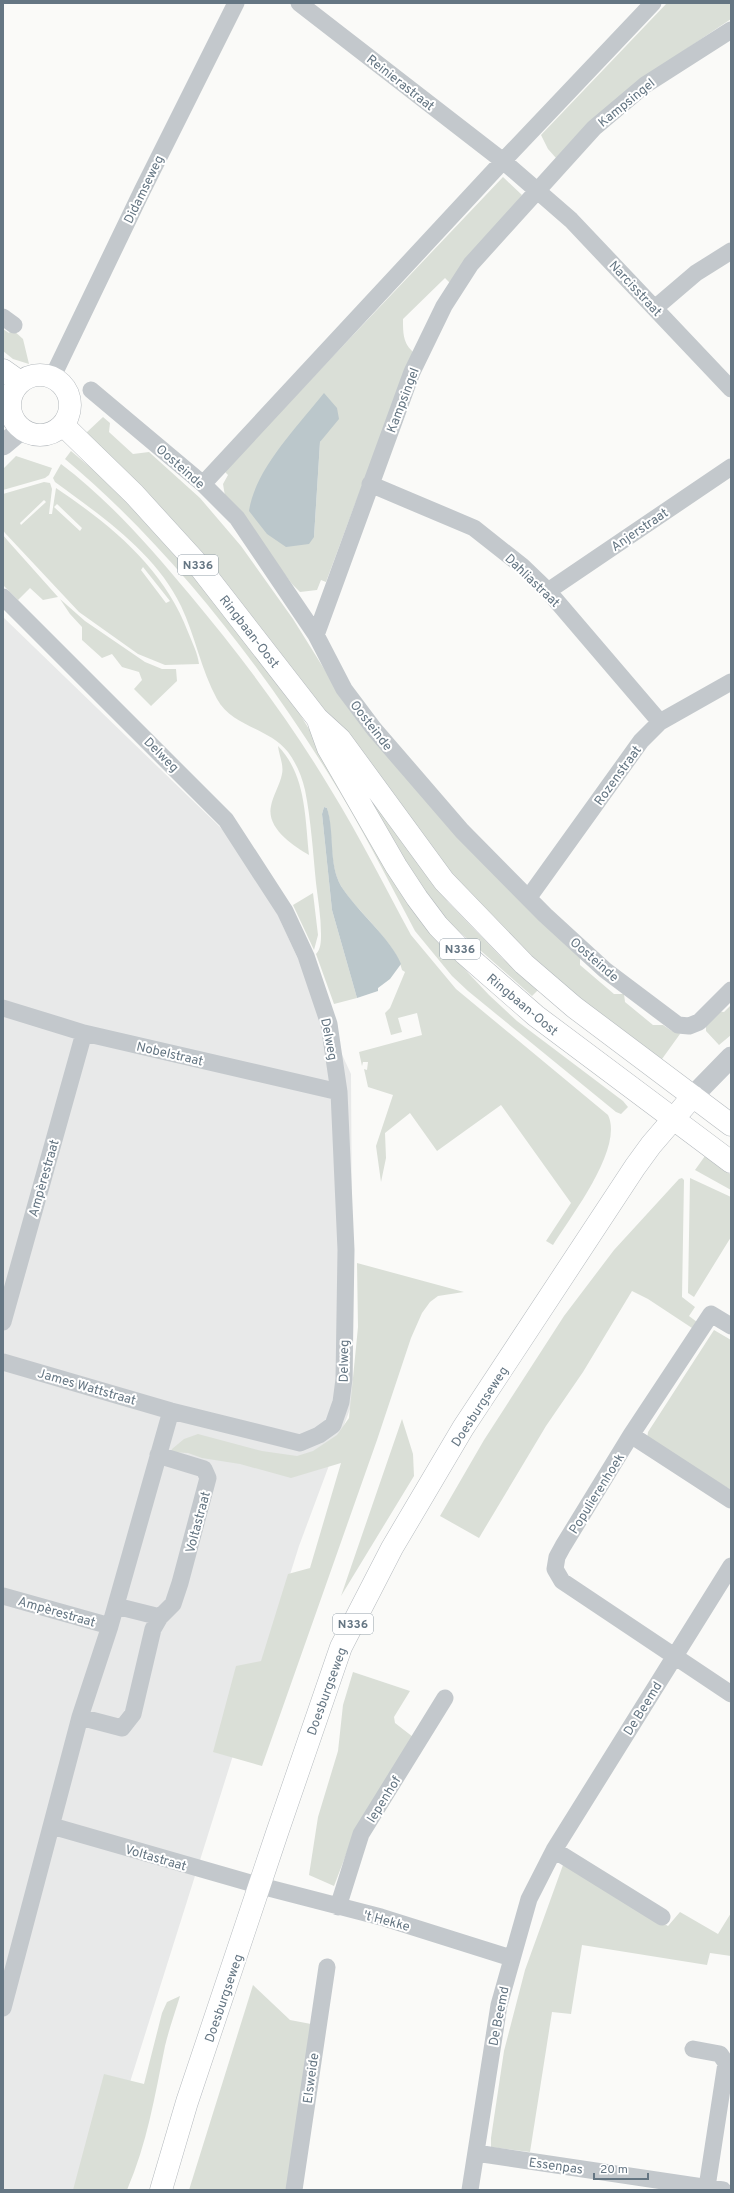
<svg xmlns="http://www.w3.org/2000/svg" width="734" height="2193" viewBox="0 0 734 2193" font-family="Overpass,sans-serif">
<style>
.built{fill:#e8e9e9}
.green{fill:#dadfd7;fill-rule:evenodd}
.water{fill:#bbc7cb}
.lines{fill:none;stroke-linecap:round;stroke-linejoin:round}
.primary-casing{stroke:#b5babe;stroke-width:23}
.minor{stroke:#c3c8cc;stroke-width:17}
.tertiary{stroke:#c3c8cc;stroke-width:21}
.primary{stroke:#fff;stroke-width:22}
.labels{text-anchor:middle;stroke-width:4;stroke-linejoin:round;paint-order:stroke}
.shield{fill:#fff;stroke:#939fa8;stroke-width:1}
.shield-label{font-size:12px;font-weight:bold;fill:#657683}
.street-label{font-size:13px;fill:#657683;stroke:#fff}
</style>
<rect width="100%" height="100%" fill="#fafaf8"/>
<!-- built -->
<path class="built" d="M3,617L251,857L351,1074L353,1401L299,1546L96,2190H3Z"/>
<!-- green -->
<path class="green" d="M667,3H731V19L667,62L556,158L548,149L541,135Z
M503,177L522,195L454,287L445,278L403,319C403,335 403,345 417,355L355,504L326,582L321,580L317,590L300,592L292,584L225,496L223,484L228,475L224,471ZM325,434L320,442L314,537L279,450Z
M3,329L9,333L12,329L23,339L29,364L13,359L3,351Z
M103,417L110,423L109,432L133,454L149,452L200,498L241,546L293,619L341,696L580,957V965L614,994H624L625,1002L653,1025H663L672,1031L679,1032L680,1034L662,1059L632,1038L541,968L473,899L86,433Z
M71,451L117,490L199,581L293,703L440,943L489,995L517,1021L623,1101L628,1107L621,1114L616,1112L468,991L452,976L415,931C387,878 360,824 328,773C258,661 166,543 65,459Z
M16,456L52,468L49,475L45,478L3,490V469Z
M61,464C110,501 150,547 190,595C241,656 290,721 331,790C360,837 385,887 411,935L456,989L608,1115C624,1148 571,1216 553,1245L546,1241L571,1203L501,1105L437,1151L410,1113L385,1133L386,1158L381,1182L376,1146L393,1095L368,1087L364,1069L367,1070L368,1062H363L362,1066L359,1052L422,1035L417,1013L398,1018L402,1032L391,1035L385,1013L390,1008L405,972L402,970C397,943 356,911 341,886C328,863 334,833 327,808L324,807L322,814L332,910L357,998L334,1004L316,954C321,949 321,941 321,934C321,917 318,900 316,883C313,852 311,820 305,790C302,776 296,763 288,752C268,727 232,727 217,699C201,670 195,635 181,606C155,552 101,516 55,482L53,478Z
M44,482L50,483L52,489L49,514H52L56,488C111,525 164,568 188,632C192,642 198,654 199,664L165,665L138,654L79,612L5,533L3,530V494ZM44,500L46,502L21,525L20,523ZM57,504L82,528L80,531L54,507ZM143,567L170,601L166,603L141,570Z
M3,535L8,541L58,597L43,600L30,588L18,600L3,585Z
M60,599L85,621L145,662L162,669H176L177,681L151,706L134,689L142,680L139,672L122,667L112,654L102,658L82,640V627L70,614Z
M334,740L448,902L502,958L538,990L532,996L447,921L417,881Z
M278,746C306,775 305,817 309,855C293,846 266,828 271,806C273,795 280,785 282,774C284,765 279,755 278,746Z
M313,893L318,935L314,950L293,905Z
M731,1005V1035L719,1045L706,1031V1022L716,1011L724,1012Z
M705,1156L731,1175V1190L695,1170Z
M682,1178L684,1180L682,1297L695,1307L689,1316L697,1322L692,1328L648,1299L632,1291L583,1372L546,1426L479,1538L440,1516L484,1440L564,1316L614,1250L679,1179Z
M690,1178L731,1197V1237L694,1297L688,1293Z
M357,1263L464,1292L438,1296L430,1302L422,1313L411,1338L377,1440L262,1766L213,1752L236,1666L261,1661L288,1574L310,1568L341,1463L291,1478L240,1464L202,1458L188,1453L171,1452L172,1449L184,1439L198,1434L262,1451L297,1456L313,1451L337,1435L349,1418L358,1327Z
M714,1330L731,1340V1490L647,1439L648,1432Z
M402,1419L413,1454L414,1476L341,1596Z
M353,1672L410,1691L394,1717L395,1723L413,1737L352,1839L334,1886L309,1875L318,1817L338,1751L343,1705Z
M563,1865L599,1883L668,1926L680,1912L718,1934L731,1913V1956L710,1953L707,1965L582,1945L571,2014L552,2012L530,2152L491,2147V2138L504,2051L525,1970Z
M253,1985L290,2020L311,2024L287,2190H189Z
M180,1996C175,2013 169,2029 165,2046C155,2095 147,2144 127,2190H73L104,2074L144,2084L162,2013L167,2002Z"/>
<!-- water -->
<path class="water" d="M324,393L337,408L339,419L320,442L314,537L309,544L286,547L267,534L249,511C255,469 298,426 324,393Z
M324,807L327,808C335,833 328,863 341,886C356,910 392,940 401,964L390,979L378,988V991L357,998L332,910L322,814Z"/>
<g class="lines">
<defs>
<path id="primary" d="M3,370L20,382
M10 405a30 30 0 1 1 60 0a30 30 0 1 1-60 0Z
M63,425L134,494L195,561L317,718L340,739L444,881L524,964L574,1007L731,1125
M319,723L328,748L396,866L417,898L438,926L465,954L536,1016L731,1162
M161,2190L187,2102L277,1833L341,1647L392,1548L463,1428L635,1167L651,1145L693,1096"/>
</defs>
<!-- primary casing -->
<use href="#primary" class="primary-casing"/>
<!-- minor -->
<path class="minor" d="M299,3L503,161L571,220L731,389
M655,308L696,273L731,251
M3,317L14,325
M53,376L142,191L236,3
M91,390L203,484L237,518L316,635L344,689L374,729L462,831L545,915L605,970L678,1025L689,1026L699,1022L731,990
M203,484L503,161L653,3
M370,484L474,528L522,566L548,591L660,722
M548,591L731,467
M3,597L226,820L285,911L306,956L329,1024L339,1092L346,1250L344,1379L341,1402L333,1425L319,1435L300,1443L171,1411L3,1362
M316,635L412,372L444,306L471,264L594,128L645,85L731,30
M529,897L641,741L660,722L731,682
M3,1008L84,1033L339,1092
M3,1322L84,1033
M731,1326L711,1314L631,1435L563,1546L557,1557L555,1569L562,1581L731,1694
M631,1435L731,1500
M3,1596L110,1626
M116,1606L160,1617
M80,1717L122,1728L133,1714L153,1629L160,1617L173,1604L180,1583L208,1478L204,1469L158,1455
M52,1826L261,1886L381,1917L511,1958
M554,1850L662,1917
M338,1907L361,1834L445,1698
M3,2008L80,1717L110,1626L171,1411
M693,2049L720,2054L726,2063L707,2187
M476,2153L723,2190
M294,2190L327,1967
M470,2190L499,2005L529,1899L554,1850L731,1566"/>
<!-- tertiary -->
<path class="tertiary" d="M3,445L22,429
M693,1096L731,1057"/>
<!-- primary -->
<use href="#primary" class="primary"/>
</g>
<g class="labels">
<!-- shield labels -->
<g class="shield">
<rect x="178" y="555" width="40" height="20" rx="3"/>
<rect x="440" y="939" width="40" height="20" rx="3"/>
<rect x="333" y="1614" width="40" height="20" rx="3"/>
</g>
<g class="shield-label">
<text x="198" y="569">N336</text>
<text x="460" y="953">N336</text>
<text x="353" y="1628">N336</text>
</g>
<!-- street labels -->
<g class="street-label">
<text transform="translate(401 82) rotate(38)" y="5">Reinierastraat</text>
<text transform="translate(626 102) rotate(-39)" y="5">Kampsingel</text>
<text transform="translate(143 189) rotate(-64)" y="5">Didamseweg</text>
<text transform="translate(636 288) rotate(47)" y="5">Narcisstraat</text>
<text transform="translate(402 400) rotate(-69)" y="5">Kampsingel</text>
<text transform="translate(181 466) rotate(41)" y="5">Oosteinde</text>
<text transform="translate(639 529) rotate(-34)" y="5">Anjerstraat</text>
<text transform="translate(533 580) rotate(44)" y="5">Dahliastraat</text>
<text transform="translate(250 631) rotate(52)" y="5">Ringbaan-Oost</text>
<text transform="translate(372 725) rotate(52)" y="5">Oosteinde</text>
<text transform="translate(162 754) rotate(45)" y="5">Delweg</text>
<text transform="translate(617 775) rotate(-54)" y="5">Rozenstraat</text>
<text transform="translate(595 959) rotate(41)" y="5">Oosteinde</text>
<text transform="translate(523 1004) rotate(40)" y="5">Ringbaan-Oost</text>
<text transform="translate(330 1039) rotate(79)" y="5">Delweg</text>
<text transform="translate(170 1053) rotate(13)" y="5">Nobelstraat</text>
<text transform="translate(43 1178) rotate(-74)" y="5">Ampèrestraat</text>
<text transform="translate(343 1361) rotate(-89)" y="5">Delweg</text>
<text transform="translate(87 1386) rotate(16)" y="5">James Wattstraat</text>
<text transform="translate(479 1406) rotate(-57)" y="5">Doesburgseweg</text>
<text transform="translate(596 1493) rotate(-58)" y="5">Populierenhoek</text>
<text transform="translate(197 1522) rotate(-75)" y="5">Voltastraat</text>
<text transform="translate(57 1611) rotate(16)" y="5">Ampèrestraat</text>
<text transform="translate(326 1691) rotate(-70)" y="5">Doesburgseweg</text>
<text transform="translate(642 1708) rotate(-58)" y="5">De Beemd</text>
<text transform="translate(383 1799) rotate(-58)" y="5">Iepenhof</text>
<text transform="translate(156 1857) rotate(16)" y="5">Voltastraat</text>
<text transform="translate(387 1920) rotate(15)" y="5">'t Hekke</text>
<text transform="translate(223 1998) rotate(-71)" y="5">Doesburgseweg</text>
<text transform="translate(498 2016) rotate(-79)" y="5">De Beemd</text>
<text transform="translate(310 2078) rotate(-82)" y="5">Elsweide</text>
<text transform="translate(556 2165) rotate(8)" y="5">Essenpas</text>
</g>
</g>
<!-- border -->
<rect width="734" height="2193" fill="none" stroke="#657683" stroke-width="8"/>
<!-- scale -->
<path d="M594 2173v6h54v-6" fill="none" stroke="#657683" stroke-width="2"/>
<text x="600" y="2173" font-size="12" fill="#657683" stroke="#ffffff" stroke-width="3" paint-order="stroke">20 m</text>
</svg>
